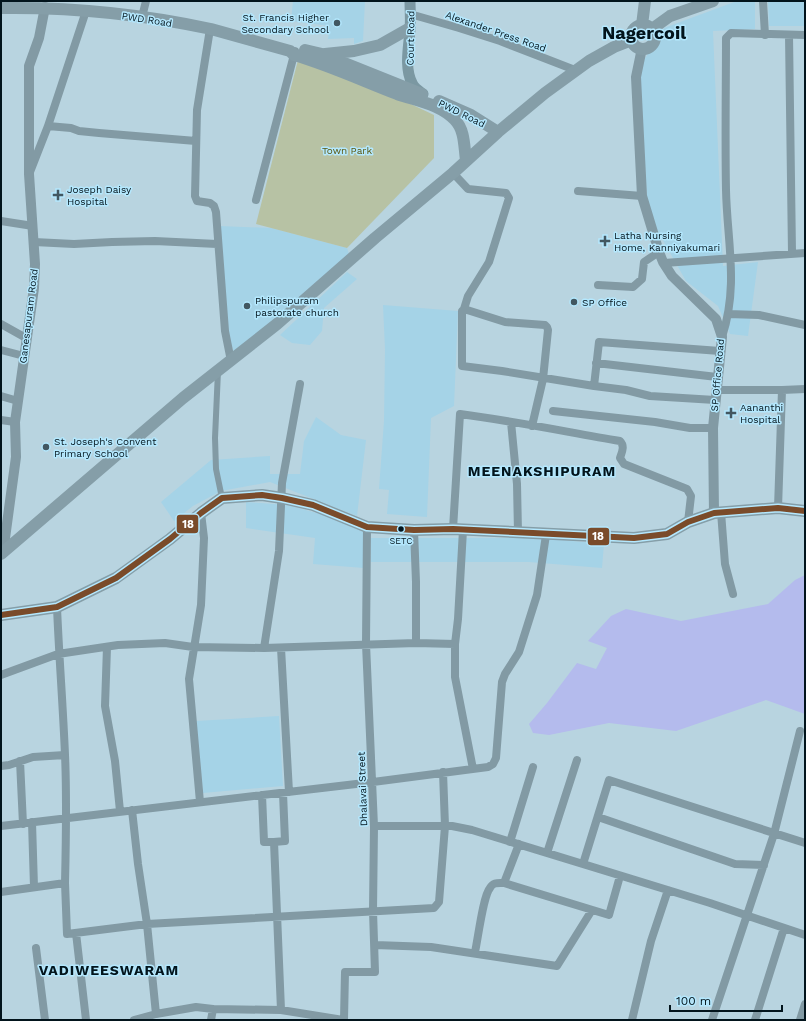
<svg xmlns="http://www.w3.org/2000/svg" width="806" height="1021" viewBox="0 0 806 1021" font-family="'Work Sans',sans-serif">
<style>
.built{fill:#a5d3e7}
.green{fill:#b7c2a4}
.water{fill:#b4bbed}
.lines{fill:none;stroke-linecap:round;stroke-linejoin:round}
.pedestrian{stroke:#829aa4;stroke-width:6}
.minor{stroke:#829aa4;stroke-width:8}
.tertiary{stroke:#829aa4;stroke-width:10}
.secondary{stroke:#7b98a2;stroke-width:11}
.primary{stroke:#859ea8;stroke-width:12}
.bus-1-casing{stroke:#b4e8fe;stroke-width:9}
.bus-1{stroke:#7a4b2a;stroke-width:6}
.poi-dot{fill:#425761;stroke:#b4e8fe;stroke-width:1.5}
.bus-dot{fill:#02141c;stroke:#b4e8fe;stroke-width:1.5}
.labels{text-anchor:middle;stroke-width:3;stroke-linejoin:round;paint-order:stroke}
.bus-label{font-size:9px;fill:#02141c;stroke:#b4e8fe}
.poi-label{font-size:10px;fill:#02141c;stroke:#b4e8fe;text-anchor:start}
.street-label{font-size:10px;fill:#02141c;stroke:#b4e8fe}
.park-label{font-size:10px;fill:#59550c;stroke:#b4e8fe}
.district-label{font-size:14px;font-weight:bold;letter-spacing:1px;fill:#02141c;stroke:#b4e8fe}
.town-label{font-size:18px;font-weight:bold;fill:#02141c;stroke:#b4e8fe}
.line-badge{stroke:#b4e8fe;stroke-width:1.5}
.badge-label{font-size:11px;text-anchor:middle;font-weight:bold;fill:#fff}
</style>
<rect width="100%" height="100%" fill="#b8d4e0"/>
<!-- built -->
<path class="built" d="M293,1H365L363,41L354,44V38L328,39L330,26L291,21Z
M737,1H755V29L713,31L723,266L758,262L748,336L730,334L718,306L686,281L656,228L647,197L639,68L664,28Z
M768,1H805V26H769Z
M219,226L271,228L347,248L349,254L326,278L234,352L226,331Z
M347,272L357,279L324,308L322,331L310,345L292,343L280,335Z
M383,305L458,311L454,406L431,418L427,517L387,514L389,490L379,489L384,421L385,349Z
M316,417L341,435L366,440L357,516L270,482L221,491L193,506L174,521L161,502L211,460L270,456V474H300L304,441Z
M246,502L287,505L324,515L364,532V568L313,564L315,538L246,528Z
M371,538H541L604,544L602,568L529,562H371Z
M279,716L283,786L203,793L196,721Z"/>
<!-- green -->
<path class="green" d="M298,60L339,70L434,115V158L347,248L256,224Z"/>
<!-- water -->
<path class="water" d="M805,575V714L766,700L676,731L609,723L549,735L533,733L529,724L547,703L577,663L596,669L607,648L588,641L611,616L626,609L681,621L768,604L795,580Z"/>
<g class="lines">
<!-- pedestrian -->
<path class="pedestrian" d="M218,371L215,438L216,469L222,498"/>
<!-- minor -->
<path class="minor" d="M763,1L765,35
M410,14L459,28L500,41L575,70
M142,17L146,1
M210,29L197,110L195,196L197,201L210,203L214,206L216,212L225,331L231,361
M789,35L792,253
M48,126L71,128L79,131L99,133L196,141
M30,172L48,126L86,11
M453,173L468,189L506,193L509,198L489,262L468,296L464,309
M578,191L642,196
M256,200L295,51
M1,221L33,226
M34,242L74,244L112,242L155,241L217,244
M664,263L805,253
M598,285L633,287L642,279L644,262L659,252
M728,314L759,315L805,325
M1,324L26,338
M722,337C739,285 727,241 726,190C725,139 726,88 726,38L731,33L805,35
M1,350L24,356
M596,363L717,377
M594,386L599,342L720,351
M716,390H782L805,389
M1,396L18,401
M553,411L655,422L690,428H713
M1,420L15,422
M511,422L517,484L518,532
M532,426L543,379L548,330L547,327L545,325L505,322L464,309L462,311V366L502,371L594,386L626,390L650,396L715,400
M778,508L782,390
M721,512L725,564L733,594
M453,529L460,414C514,421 567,432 620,441C625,446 622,452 620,458L624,464L687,489L691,496L688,522
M414,530L416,582V643
M463,530L458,619L455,644V677L473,769
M57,607C59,656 63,706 65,755C67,798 66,840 65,883
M107,647L105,706L115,761L120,811
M264,648L279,551L282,483L300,384
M281,648L289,792
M1,675L58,654L118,645L165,643L193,647L264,648L416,643L455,644
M20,761L23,824
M1,766L9,765L33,757L65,755
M262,795L264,842H274
M200,802L189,679L201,605L204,538L201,513
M132,810L138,864L147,924L156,1014
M598,817L735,864L764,865
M32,822L34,887
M1,826L373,782L488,767L493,764L496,758L502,682L505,674L519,652L537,595L546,535
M374,826H452L472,830L710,903L805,935
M510,842L533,767
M547,853L577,760
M583,864L609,780L805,843
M504,883L519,844
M1,892L65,883L67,934L147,924L434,908L439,902L445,826L443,772
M76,933L86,1020
M375,945L431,947L557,966L592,910
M36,948L45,1020
M475,952C478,939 483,896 490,888C493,882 498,883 504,883L609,915L620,876
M281,1010L274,842L285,841L283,793
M134,1020L156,1014L196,1007L213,1009L281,1010L343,1020
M211,1020L213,1009
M344,1020L345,972H375L373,911L374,826L366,644L367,527
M632,1020L651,941L668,890
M712,1020L774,834L800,731
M755,1020L784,928
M800,1020L805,1004"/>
<!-- tertiary -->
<path class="tertiary" d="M642,48L636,77L642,196L659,252L663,262L672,276L716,319L722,337L713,428L714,513
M3,553L16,457L15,422L34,288L35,264L29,174V66L39,38L45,7"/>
<!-- secondary -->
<path class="secondary" d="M410,1C410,10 411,20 410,30C409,46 404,67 412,83C414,88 419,91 423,94"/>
<!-- primary -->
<path class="primary" d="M1,8C71,7 142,14 211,29C237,36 264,44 290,51L294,55C329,65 363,81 397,94C417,101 440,104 455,120C465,130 464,147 466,160
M642,25L645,1
M631 37a12 12 0 1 1 24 0a12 12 0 1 1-24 0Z
M652,29L670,16L713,1
M305,50L322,54L422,94
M325,54L354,51L380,45L410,28
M439,101L471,115L498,132
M1,554L183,398L277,324L375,238L453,173L498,132L545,93L589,61L614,47L632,40
M1,615L57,607L116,578L170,539L201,513L222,498L262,495L282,498L313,505L367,527L414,530L453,529L634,538L667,534L688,522L714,513L778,508L805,511"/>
<defs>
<path id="bus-1" d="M1,615L57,607L116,578L170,539L201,513L222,498L262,495L282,498L313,505L367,527L414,530L453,529L634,538L667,534L688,522L714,513L778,508L805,511"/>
</defs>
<!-- bus-1 casing -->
<use href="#bus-1" class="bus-1-casing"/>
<!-- bus-1 -->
<use href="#bus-1" class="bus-1"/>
</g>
<!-- markers -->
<g class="poi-dot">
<circle cx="337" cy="23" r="4"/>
<path d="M56 189h4v4h4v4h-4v4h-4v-4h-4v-4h4z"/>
<path d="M603 235h4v4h4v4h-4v4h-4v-4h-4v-4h4z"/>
<circle cx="574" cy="302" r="4"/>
<circle cx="247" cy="306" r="4"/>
<path d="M729 407h4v4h4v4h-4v4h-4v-4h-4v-4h4z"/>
<circle cx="46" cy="447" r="4"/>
</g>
<circle class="bus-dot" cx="401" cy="529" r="3.5"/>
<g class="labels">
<!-- bus labels -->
<g class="bus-label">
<text x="401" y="544">SETC</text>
</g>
<!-- poi labels -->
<g class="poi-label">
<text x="329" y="21" text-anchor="end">St. Francis Higher<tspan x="329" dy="12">Secondary School</tspan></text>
<text x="67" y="193">Joseph Daisy<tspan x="67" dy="12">Hospital</tspan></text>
<text x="614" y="239">Latha Nursing<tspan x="614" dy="12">Home, Kanniyakumari</tspan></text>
<text x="255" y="304">Philipspuram<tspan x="255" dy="12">pastorate church</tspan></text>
<text x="582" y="306">SP Office</text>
<text x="740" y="411">Aananthi<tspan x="740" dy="12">Hospital</tspan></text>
<text x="54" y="445">St. Joseph's Convent<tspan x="54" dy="12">Primary School</tspan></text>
</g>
<!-- street labels -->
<g class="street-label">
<text transform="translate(147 19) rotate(9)" y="4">PWD Road</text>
<text transform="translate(496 31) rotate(19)" y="4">Alexander Press Road</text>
<text transform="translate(410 38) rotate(-89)" y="4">Court Road</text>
<text transform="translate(462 113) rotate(26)" y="4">PWD Road</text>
<text transform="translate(28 316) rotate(-83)" y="4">Ganesapuram Road</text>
<text transform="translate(717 375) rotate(-85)" y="4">SP Office Road</text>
<text transform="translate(362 789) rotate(-92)" y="4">Dhalavai Street</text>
</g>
<!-- park labels -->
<g class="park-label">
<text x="347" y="154">Town Park</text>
</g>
<!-- district labels -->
<g class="district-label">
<text x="542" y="476">MEENAKSHIPURAM</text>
<text x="109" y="975">VADIWEESWARAM</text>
</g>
<!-- town labels -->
<g class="town-label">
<text x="644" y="39">Nagercoil</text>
</g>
</g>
<g class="line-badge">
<rect x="176" y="514" width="23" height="20" rx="4" fill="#7a4b2a"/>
<rect x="587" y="527" width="23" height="19" rx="4" fill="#7a4b2a"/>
</g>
<g class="badge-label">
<text x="188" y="528">18</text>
<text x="598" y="540">18</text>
</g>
<!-- border -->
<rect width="806" height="1021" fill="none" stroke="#02141c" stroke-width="4"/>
<!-- scale -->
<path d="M670 1005v6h112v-6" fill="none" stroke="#02141c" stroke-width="2"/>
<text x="676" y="1005" font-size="12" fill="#02141c" stroke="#b4e8fe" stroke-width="3" paint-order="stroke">100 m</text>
</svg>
